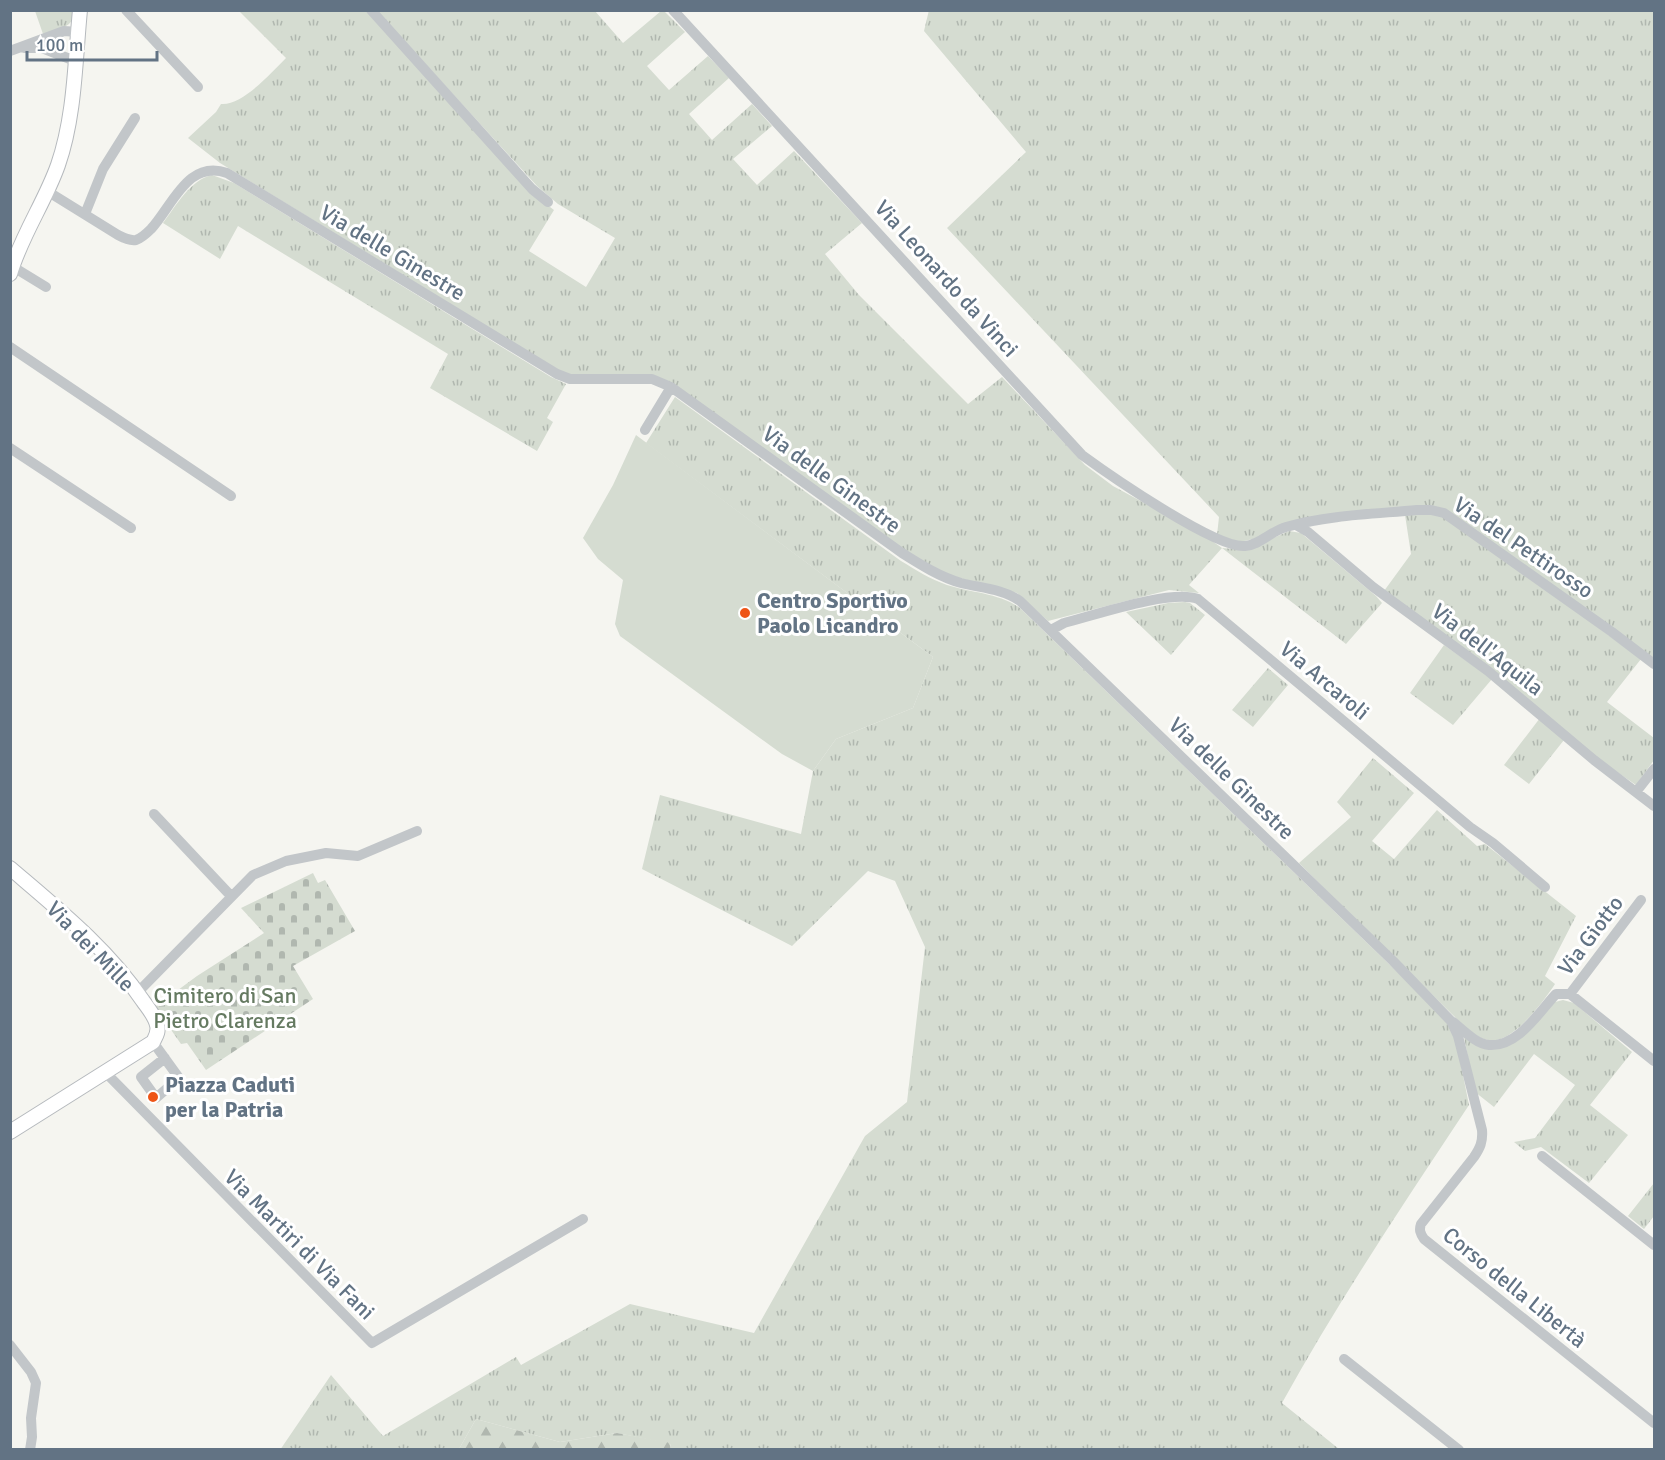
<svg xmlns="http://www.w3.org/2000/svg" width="1665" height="1460" viewBox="0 0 1665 1460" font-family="Signika,sans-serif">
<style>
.grass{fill:url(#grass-tufts)}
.forest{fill:url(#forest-firs)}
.cemetery{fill:url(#cemetery-stones)}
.pitch{fill:#d5dcd1}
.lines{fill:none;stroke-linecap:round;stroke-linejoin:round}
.major-casing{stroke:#b5b9bd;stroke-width:16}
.minor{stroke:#c2c6c9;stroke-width:10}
.major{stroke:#fff;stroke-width:14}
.poi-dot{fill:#ee5517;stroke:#fff;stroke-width:2}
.labels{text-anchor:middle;stroke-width:6;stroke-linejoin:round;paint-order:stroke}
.street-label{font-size:22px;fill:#627384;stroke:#fff}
.poi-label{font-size:22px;font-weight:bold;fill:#627384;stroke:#fff;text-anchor:start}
.park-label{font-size:22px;fill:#657a61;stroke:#fff}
</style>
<defs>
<pattern id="grass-tufts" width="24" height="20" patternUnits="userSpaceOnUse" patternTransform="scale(1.5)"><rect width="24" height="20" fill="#d5dcd1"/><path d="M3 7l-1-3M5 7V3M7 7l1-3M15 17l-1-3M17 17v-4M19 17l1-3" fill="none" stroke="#b0b7af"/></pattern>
<pattern id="forest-firs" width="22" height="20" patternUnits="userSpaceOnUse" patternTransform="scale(1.5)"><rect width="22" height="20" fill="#d5dcd1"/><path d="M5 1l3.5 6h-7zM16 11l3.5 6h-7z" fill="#b0b7af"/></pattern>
<pattern id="cemetery-stones" width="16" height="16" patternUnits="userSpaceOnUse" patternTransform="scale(1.5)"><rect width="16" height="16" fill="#d5dcd1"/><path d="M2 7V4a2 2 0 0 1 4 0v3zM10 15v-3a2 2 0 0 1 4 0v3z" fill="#b0b7af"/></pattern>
</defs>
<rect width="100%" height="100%" fill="#f5f5f0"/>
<!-- grass -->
<path class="grass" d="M929,10L1654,11V660L1448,512L1300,520L1257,538L1240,542L1217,535L1219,517L947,228L1026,152L924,31Z
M35,11H75C74,28 58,29 43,34Z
M239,11H367L529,191L554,210L529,251L586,287L615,238L558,204L537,186L377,11H595L623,43L661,11H664L685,32L647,66L669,90L708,56L729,78L689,114L712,140L752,104L772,126L733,159L757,185L794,151L862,223L825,254L859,295L968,404L1002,377L1085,465L1113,486L1205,536L1222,548L1247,550L1289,531L1301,533L1376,596L1382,603L1346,644L1222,548L1189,585L1199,593L1169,590L1048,621L1017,593L944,574L904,550L671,382L570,375L560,371L220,163L188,138L216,112L221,104C242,106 271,73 286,58Z
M212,175L234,183L551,377L566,384L547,418L553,422L537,451L430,388L448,354L238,226L220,259L163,223C176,206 190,180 212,175Z
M675,397L901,561C916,570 930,579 947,585C972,593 999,593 1020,608L1446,1019L1455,1036L1469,1105C1404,1203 1339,1300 1282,1403L1339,1449L670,1450L671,1444L617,1433L560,1442L476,1419L459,1449L280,1450L331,1375L383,1436L516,1357L521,1365L630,1304L754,1333L865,1136L907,1102L925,947L895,881L868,871L792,946L642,869L660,795L801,834L813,771L836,739L913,708L933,657L646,443Z
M1426,513L1443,517L1531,578L1641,659L1607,702L1654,738V760L1636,785L1595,757L1384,591L1411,554L1405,515Z
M1185,602L1190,603L1205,615L1171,655L1126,612L1168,603Z
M1444,645L1492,679L1453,725L1410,693Z
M1268,668L1288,685L1253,727L1232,710Z
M1540,718L1564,740L1529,784L1504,765Z
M1373,758L1414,793L1372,841L1394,859L1437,810L1477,846L1485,844L1576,916L1545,976L1555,984C1543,1002 1512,1045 1488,1040C1481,1039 1473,1033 1467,1029L1299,863L1351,817L1337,802Z
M1563,1000L1574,1003L1632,1052L1590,1105L1628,1135L1589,1183L1541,1147L1525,1151L1514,1142L1535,1138L1575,1085L1534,1054L1494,1107L1475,1092L1464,1037L1496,1048L1555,1002Z
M1654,1183V1216L1644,1229L1628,1216Z"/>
<!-- forest -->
<path class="forest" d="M476,1419L560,1442L617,1433L671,1443L670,1450L459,1449Z"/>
<!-- cemetery -->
<path class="cemetery" d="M313,873L318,883L325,880L355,931L293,966L313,999L206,1070L187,1043L181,1044L155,1007L197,976L264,933L241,908Z"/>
<!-- pitch -->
<path class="pitch" d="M636,435L933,657L913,708L836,739L813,771L782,754L620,636L615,624L623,580L598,559L583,538L613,485Z"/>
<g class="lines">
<defs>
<path id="major" d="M10,274C21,236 45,202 58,165C75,116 75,61 80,10
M10,868C58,909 108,949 143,1001C148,1008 155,1016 157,1025C159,1032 156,1036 153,1042L10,1132"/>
</defs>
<!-- major casing -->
<use href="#major" class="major-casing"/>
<!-- minor -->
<path class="minor" d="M126,10L198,87
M371,10L532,189L548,202
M673,10L1082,455C1108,474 1216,549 1245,546C1260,545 1271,531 1286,527C1328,515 1374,514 1417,510H1431L1444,513L1612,632L1654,664
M24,48H42L75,61
M10,51L64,31L78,32
M47,191L118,235C124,238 130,241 136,240C142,238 147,233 151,229C173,205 188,159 227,173L557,374L570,379H652L671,387L902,553C921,565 940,577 961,583C981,588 1003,589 1020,601L1393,961L1451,1021L1458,1036L1482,1130C1483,1142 1480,1148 1474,1157L1421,1224C1419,1230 1420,1233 1424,1239L1654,1423
M85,214L103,169L135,118
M10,265L46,287
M10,347L231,496
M645,430L671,387
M10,448L131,528
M1296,525L1308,532L1373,587L1488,671L1594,760L1654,806
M1051,630L1064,623C1095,615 1171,589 1198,599L1470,827L1493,843L1545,887
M1636,792L1654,769
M154,814L231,896
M137,993L253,875L286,861L326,853L358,856L417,831
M1570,994L1641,900
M1453,1022C1463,1030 1476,1044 1489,1045C1518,1047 1539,1012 1556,994H1570L1654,1061
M153,1042L179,1078L156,1098L141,1077L165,1058
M106,1073L372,1343L583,1219
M1542,1156L1654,1245
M10,1345L31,1372L36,1383L31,1418L32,1437L30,1450
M1344,1359L1459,1450"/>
<!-- major -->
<use href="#major" class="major"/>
</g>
<!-- markers -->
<g class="poi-dot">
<circle cx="745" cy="613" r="6"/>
<circle cx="153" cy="1097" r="6"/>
</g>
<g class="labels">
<!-- street labels -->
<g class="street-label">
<text transform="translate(393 252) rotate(31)" y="8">Via delle Ginestre</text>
<text transform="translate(947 278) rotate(48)" y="8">Via Leonardo da Vinci</text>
<text transform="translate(832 479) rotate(36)" y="8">Via delle Ginestre</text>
<text transform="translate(1524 547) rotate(34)" y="8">Via del Pettirosso</text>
<text transform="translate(1488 649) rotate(38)" y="8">Via dell'Aquila</text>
<text transform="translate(1325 680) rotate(40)" y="8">Via Arcaroli</text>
<text transform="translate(1232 778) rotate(44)" y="8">Via delle Ginestre</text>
<text transform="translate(1590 935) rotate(-53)" y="8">Via Giotto</text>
<text transform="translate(91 946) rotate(46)" y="8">Via dei Mille</text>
<text transform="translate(300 1244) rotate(45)" y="8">Via Martiri di Via Fani</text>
<text transform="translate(1515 1287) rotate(39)" y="8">Corso della Libertà</text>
</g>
<!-- poi labels -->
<g class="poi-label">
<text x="757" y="608">Centro Sportivo<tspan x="757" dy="25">Paolo Licandro</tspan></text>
<text x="165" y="1092">Piazza Caduti<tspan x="165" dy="25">per la Patria</tspan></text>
</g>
<!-- park labels -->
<g class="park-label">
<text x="225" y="1003">Cimitero di San<tspan x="225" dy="25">Pietro Clarenza</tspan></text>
</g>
</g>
<!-- border -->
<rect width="1665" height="1460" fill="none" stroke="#627384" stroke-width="24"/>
<!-- scale -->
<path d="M27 51v9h130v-9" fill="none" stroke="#627384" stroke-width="3"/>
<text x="36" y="51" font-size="18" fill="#627384" stroke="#ffffff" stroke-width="4.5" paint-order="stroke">100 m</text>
</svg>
